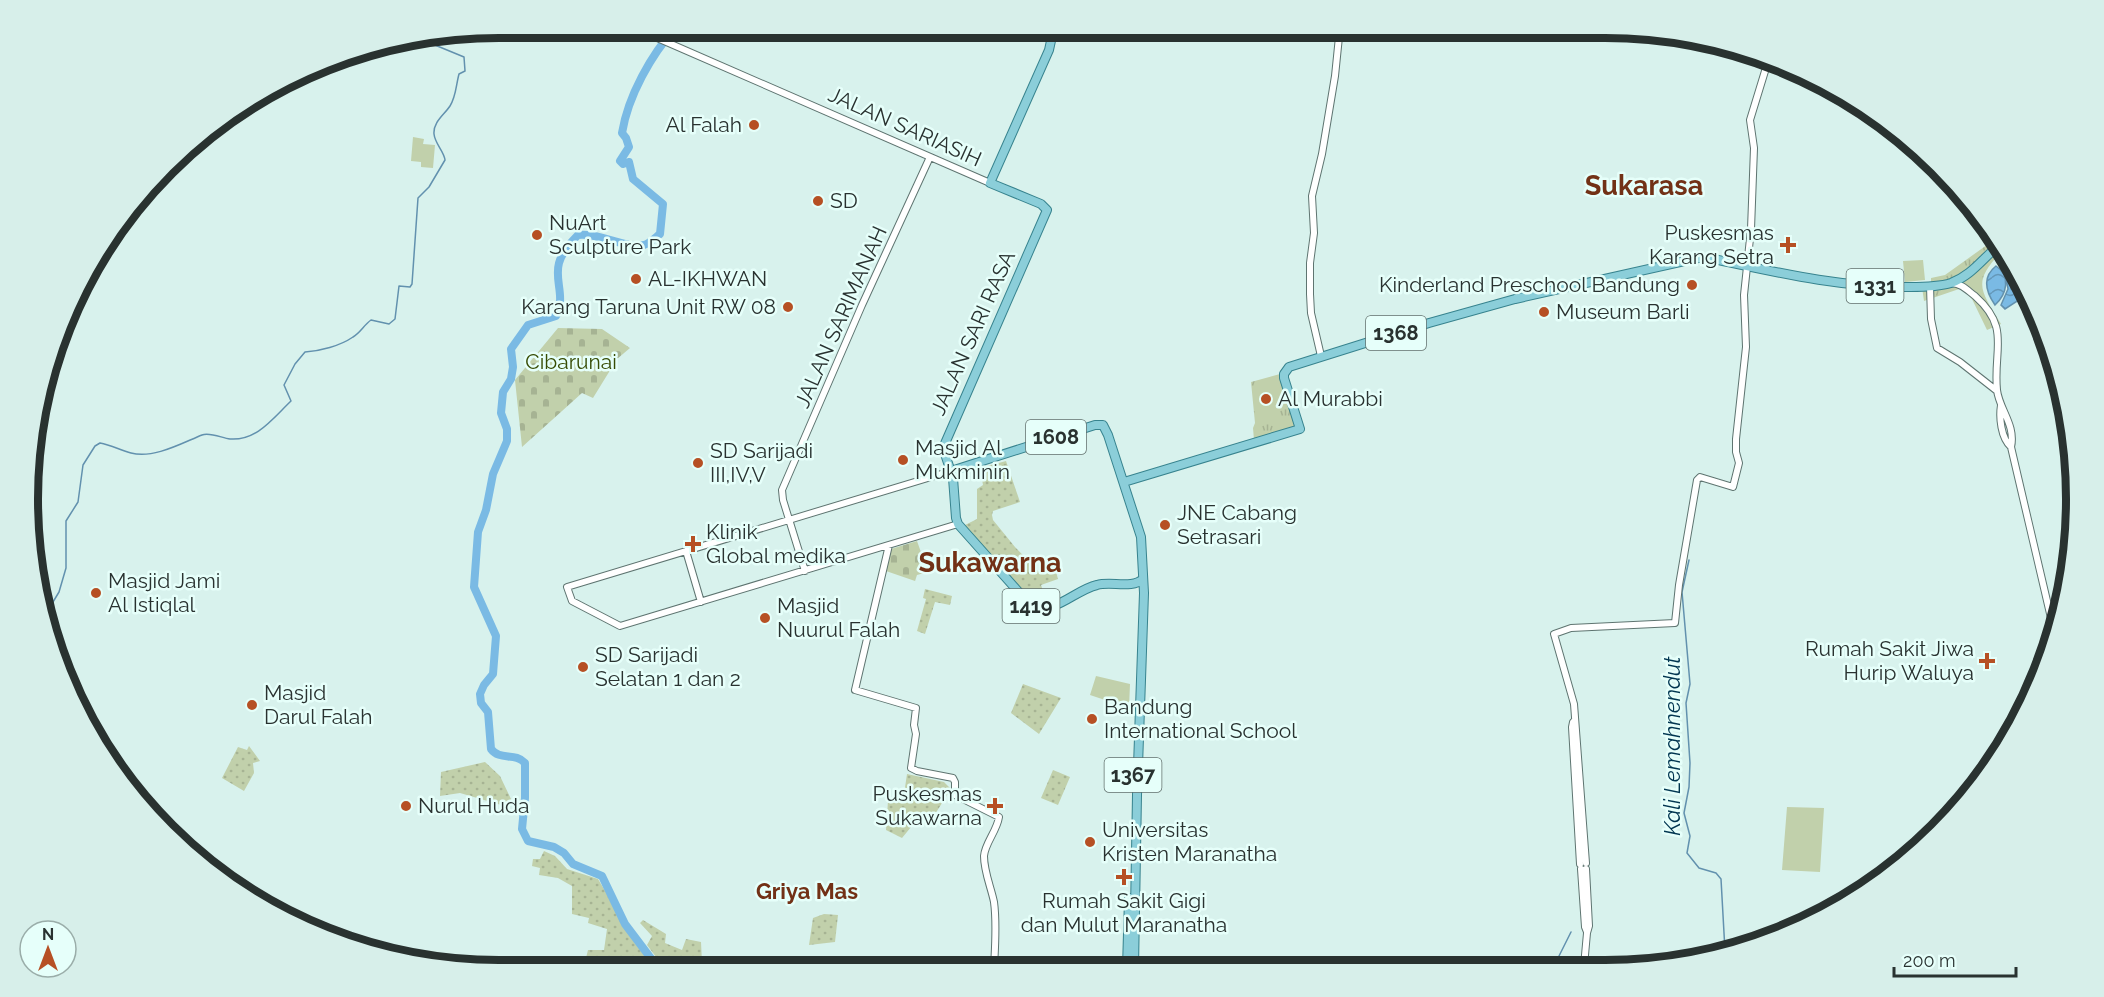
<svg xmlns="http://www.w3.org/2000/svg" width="2104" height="997" viewBox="0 0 2104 997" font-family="Raleway,sans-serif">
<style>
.grass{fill:url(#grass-dots)}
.cemetery{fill:url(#cemetery-stones)}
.park{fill:url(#park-tufts)}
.pitch{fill:#c1d0ab}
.water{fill:url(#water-waves);stroke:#6291ae;stroke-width:1.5}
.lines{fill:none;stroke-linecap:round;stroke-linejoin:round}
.stream{stroke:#6291ae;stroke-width:1.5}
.river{stroke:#7abae4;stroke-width:8}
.minor-casing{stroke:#5e7470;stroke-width:8}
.major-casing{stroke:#37838e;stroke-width:10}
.minor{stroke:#fff;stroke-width:6}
.major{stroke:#8bced9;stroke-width:8}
.poi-dot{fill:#b65024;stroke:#e6fffa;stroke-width:2}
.labels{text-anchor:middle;stroke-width:5;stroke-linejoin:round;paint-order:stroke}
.shield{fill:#e6fffa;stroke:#62706d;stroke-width:1.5}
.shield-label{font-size:20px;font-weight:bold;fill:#293230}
.poi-label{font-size:21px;fill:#293230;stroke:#e6fffa;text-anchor:start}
.street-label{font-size:21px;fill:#293230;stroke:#e6fffa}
.park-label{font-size:21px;fill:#374c04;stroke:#e6fffa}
.water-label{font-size:22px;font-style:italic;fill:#003550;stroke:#e6fffa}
.neighbourhood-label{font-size:22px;font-weight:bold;fill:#723116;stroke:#e6fffa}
.district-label{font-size:27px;font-weight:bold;fill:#723116;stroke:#e6fffa}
.rim{fill:none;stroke:#293230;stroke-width:8}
</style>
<defs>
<pattern id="grass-dots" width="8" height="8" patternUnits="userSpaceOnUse" patternTransform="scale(1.5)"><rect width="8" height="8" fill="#c1d0ab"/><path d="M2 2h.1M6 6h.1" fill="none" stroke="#a6b393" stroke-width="1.8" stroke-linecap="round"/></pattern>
<pattern id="cemetery-stones" width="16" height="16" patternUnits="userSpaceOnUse" patternTransform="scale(1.5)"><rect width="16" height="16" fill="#c1d0ab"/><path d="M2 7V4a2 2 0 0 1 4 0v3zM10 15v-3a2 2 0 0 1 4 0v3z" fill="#a6b393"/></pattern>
<pattern id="park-tufts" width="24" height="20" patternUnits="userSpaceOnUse" patternTransform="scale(1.5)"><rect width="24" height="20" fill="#c1d0ab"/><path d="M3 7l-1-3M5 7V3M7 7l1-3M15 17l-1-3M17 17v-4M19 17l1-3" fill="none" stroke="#a6b393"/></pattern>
<pattern id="water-waves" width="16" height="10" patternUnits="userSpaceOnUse" patternTransform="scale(1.5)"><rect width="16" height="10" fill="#7abae4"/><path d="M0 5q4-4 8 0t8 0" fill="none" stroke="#6498b9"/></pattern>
</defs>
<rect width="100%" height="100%" fill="#d8f2ed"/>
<!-- grass -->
<path class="grass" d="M1006,461L1020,502L993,511L992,515L993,520L1015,547L1039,572L1055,568L1058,579L1041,585L1046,600L1040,604L1029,599L963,526L977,519V489L983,485L980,468Z
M925,589L952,596L950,605L935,602L925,634L917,631L926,599L923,598Z
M1023,684L1061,698L1039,734L1011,713Z
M249,746L260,761L253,763L254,773L244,791L222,778L238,747L247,750Z
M485,762L500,776L511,799L508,807L460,793L440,796L441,772Z
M1053,770L1070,777L1058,805L1041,798Z
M907,774L944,782L951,789L928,825L916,821L902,838L886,830L888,801H903Z
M544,851L555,856L567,869L598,879L629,931L656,969L589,970L590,959L586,958L588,950H604L607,929L588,923L589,918L572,914V886L558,878L539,875L540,868L532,866L533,859H540Z
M824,914L838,915L835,942L809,945L813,918Z
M643,920L666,934L665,943L682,950L686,939L701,942L702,963H688L685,969H665L647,945L652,936L640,923Z"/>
<!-- cemetery -->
<path class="cemetery" d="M558,328L602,329L630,348L617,359L593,398L582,393L522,447L515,380Z
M917,541L928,572L917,575L915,581L886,571L891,549Z"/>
<!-- park -->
<path class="park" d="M1998,237L2004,249C1972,282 1979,288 2001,324L1987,330L1972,299L1962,288L1924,301L1922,287H1931V278L1945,275Z
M1280,374L1296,427L1254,440L1253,428L1255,423L1251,382Z"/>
<!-- pitch -->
<path class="pitch" d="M413,137L424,139L423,144L435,145L433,168L421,167V162L411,161Z
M1923,260L1925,280L1905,282L1903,261Z
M1096,676L1130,684L1129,708L1090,695Z
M1787,807L1824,808L1820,872L1782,870Z"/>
<!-- water -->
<path class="water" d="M1996,266C2011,276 2007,294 1995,305C1986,292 1982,277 1996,266Z
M2013,266L2020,278L2013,274L2011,278V289L2019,296H2025L2005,309L2001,305L2008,289L2005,272L2008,267Z"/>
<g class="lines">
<!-- stream -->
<path class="stream" d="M1689,560L1682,592L1690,684L1686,703L1690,763L1689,787L1684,813L1690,836L1687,853L1699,868L1716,873L1721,879L1725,951
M46,609L50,607L59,592L66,568V521L78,502L83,465L95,446L100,443C111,445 120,450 131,453C154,459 182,443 202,435C210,432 222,438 230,439C257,441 273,418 291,401L284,385L295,364L305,352C320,351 340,346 353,337C360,333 364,325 371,320L389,324L395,319L399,286L410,287L412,284L418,198L429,187L445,160C444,151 435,144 434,134C433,122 444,115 450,106C456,97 456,85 459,74L465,71L464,57L430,43L428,39
M1554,966L1571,932"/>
<!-- river -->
<path class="river" d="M659,969L625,924L602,876L573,864L564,853L554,847L528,841L522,829L525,798V763C515,752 500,761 491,749L488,712L481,703L480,694L484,685L493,674L496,636L474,587L478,532L486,510L493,474L507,441V429L501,413L503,392L511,379L513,367L511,349L528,325L556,316C566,296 554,281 559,263C562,252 570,243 578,235C598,232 625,249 644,245C650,243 656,237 660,234L663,204L633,179L629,162L623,164L620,161L629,147L626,138L622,133C628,96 651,55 676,27"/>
<defs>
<path id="minor" d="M663,27L655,37L990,183
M1952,283C1962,284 1967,290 1975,296C2011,328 1993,349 1997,390C1999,409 2016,425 2011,447L2055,635
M1930,286L1931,319L1937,348L1960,362L1997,391
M1321,356L1311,313L1310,294V263L1314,233L1312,196L1322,154L1335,76L1340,27
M2001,405C1999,418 2001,438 2011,447
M951,471L567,587L572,601L620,626L958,524
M889,545L855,690L916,708L914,725L916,734L911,768L917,771L953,778L955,782V795L999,817C997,831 985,843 984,856C984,872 991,887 994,902C997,924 995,946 994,968
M686,551L701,602
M805,571L783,500L782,490L862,305L930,157
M1575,720L1573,722L1572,727L1580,864
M1586,863L1574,704L1554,634L1571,628L1675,623L1679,585L1697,480L1700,477L1733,487L1739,463L1736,452V439L1746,347L1744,295L1751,229L1754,148L1750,120L1769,58
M1581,869L1585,927L1587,932
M1584,966L1587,933L1589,926L1586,869"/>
<path id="major" d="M1054,27L1049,50L990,183L1041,204L1047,210L943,448L953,478L956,518L958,524L1032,607C1056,614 1075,590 1097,585C1111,581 1132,589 1143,579
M951,471L1095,425H1103L1108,435L1141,537L1144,593L1137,795L1134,968
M1124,482L1300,429L1284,378V374L1289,367L1429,323L1515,299L1698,258H1709C1775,272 1841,288 1910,287C1923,287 1938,287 1951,283C1973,275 1984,256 2001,244
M1127,968L1129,898"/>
</defs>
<!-- minor casing -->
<use href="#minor" class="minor-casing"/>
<!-- major casing -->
<use href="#major" class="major-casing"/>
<!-- minor -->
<use href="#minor" class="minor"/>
<!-- major -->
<use href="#major" class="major"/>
</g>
<!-- markers -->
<g class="poi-dot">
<circle cx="754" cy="125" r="6"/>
<circle cx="818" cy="201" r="6"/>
<circle cx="537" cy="235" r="6"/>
<path d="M1785 236h6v6h6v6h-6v6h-6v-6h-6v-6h6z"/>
<circle cx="636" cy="279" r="6"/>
<circle cx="1692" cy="285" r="6"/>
<circle cx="788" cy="307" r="6"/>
<circle cx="1544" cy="312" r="6"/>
<circle cx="1266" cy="399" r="6"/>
<circle cx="903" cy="460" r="6"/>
<circle cx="698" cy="463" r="6"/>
<circle cx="1165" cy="525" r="6"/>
<path d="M690 535h6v6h6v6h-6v6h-6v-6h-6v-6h6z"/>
<circle cx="96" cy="593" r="6"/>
<circle cx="765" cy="618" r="6"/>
<path d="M1984 652h6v6h6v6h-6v6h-6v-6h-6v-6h6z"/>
<circle cx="583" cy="667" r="6"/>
<circle cx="252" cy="705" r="6"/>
<circle cx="1092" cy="719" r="6"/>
<circle cx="406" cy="806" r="6"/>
<path d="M992 797h6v6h6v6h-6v6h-6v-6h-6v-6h6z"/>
<circle cx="1090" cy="842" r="6"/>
<path d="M1121 868h6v6h6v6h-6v6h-6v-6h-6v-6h6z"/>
</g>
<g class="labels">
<!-- shield labels -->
<g class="shield">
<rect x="1846.5" y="269" width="57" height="34" rx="4.5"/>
<rect x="1366" y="316" width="60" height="34" rx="4.5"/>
<rect x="1026" y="420" width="60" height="34" rx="4.5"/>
<rect x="1002.5" y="589" width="57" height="34" rx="4.5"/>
<rect x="1104.5" y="758" width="57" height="34" rx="4.5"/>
</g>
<g class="shield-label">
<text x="1875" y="293">1331</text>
<text x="1396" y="340">1368</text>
<text x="1056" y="444">1608</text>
<text x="1031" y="613">1419</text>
<text x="1133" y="782">1367</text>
</g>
<!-- poi labels -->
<g class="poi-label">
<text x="742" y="132" text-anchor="end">Al Falah</text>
<text x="830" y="208">SD</text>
<text x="549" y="230">NuArt<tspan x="549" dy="24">Sculpture Park</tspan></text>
<text x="1774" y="240" text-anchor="end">Puskesmas<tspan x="1774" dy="24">Karang Setra</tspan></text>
<text x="648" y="286">AL-IKHWAN</text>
<text x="1680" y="292" text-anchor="end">Kinderland Preschool Bandung</text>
<text x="776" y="314" text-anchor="end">Karang Taruna Unit RW 08</text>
<text x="1556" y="319">Museum Barli</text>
<text x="1278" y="406">Al Murabbi</text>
<text x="915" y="455">Masjid Al<tspan x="915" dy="24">Mukminin</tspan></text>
<text x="710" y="458">SD Sarijadi<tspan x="710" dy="24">III,IV,V</tspan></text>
<text x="1177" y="520">JNE Cabang<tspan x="1177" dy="24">Setrasari</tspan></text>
<text x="706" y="539">Klinik<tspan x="706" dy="24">Global medika</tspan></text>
<text x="108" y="588">Masjid Jami<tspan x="108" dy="24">Al Istiqlal</tspan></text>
<text x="777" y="613">Masjid<tspan x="777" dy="24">Nuurul Falah</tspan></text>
<text x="1974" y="656" text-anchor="end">Rumah Sakit Jiwa<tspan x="1974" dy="24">Hurip Waluya</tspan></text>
<text x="595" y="662">SD Sarijadi<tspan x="595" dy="24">Selatan 1 dan 2</tspan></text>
<text x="264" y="700">Masjid<tspan x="264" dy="24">Darul Falah</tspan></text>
<text x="1104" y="714">Bandung<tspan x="1104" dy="24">International School</tspan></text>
<text x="982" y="801" text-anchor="end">Puskesmas<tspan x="982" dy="24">Sukawarna</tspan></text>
<text x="418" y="813">Nurul Huda</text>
<text x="1102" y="837">Universitas<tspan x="1102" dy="24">Kristen Maranatha</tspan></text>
<text x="1124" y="908" text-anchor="middle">Rumah Sakit Gigi<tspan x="1124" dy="24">dan Mulut Maranatha</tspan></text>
</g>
<!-- street labels -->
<g class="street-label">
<text transform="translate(905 127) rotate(24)" y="7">JALAN SARIASIH</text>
<text transform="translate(841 317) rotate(-66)" y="7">JALAN SARIMANAH</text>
<text transform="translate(973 333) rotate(-66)" y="7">JALAN SARI RASA</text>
</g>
<!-- park labels -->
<g class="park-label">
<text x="571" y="369">Cibarunai</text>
</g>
<!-- water labels -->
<g class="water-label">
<text transform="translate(1672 746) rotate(-90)" y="8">Kali Lemahnendut</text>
</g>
<!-- neighbourhood labels -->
<g class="neighbourhood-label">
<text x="807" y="899">Griya Mas</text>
</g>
<!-- district labels -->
<g class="district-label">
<text x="1644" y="195">Sukarasa</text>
<text x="990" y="572">Sukawarna</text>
</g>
</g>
<!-- crop -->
<path d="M0 0H2104V997H0ZM499 38H1605A461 461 0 0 1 2066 499V499A461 461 0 0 1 1605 960H499A461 461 0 0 1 38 499V499A461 461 0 0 1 499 38Z" fill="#d7efea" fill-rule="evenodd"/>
<path class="rim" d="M499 38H1605A461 461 0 0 1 2066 499V499A461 461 0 0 1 1605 960H499A461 461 0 0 1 38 499V499A461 461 0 0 1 499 38Z"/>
<!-- north arrow -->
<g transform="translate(48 949)"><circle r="28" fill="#e6fffa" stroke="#9aada9" stroke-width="1.5"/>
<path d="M0-4.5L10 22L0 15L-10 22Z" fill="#b65024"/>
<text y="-9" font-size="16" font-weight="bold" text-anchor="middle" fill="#293230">N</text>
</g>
<!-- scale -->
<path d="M1894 967v9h122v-9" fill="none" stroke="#293230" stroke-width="3"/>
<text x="1903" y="967" font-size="18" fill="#293230" stroke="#e6fffa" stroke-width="4.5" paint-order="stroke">200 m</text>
</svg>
